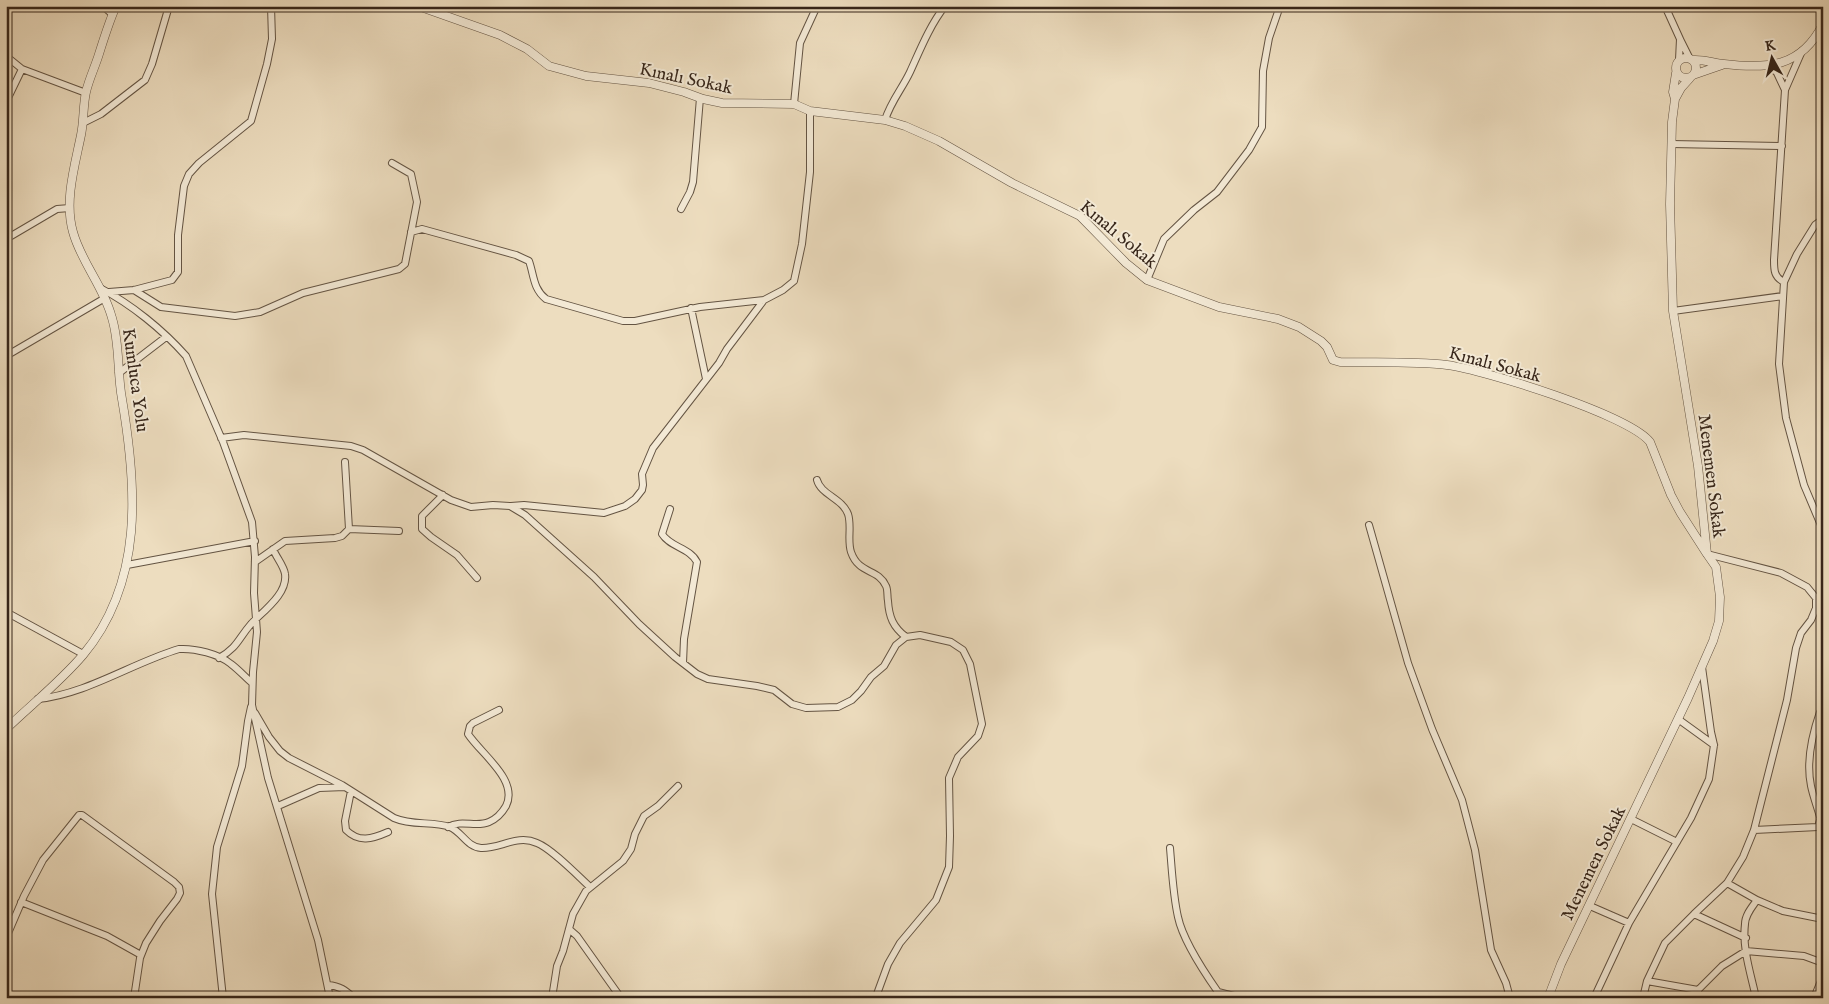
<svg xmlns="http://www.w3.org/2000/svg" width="1829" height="1004" viewBox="0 0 1829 1004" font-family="'IM FELL English',serif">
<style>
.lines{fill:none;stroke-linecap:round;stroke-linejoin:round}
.minor-casing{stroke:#645443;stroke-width:8}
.tertiary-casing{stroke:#645443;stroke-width:9}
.minor{stroke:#f3e9d5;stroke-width:6}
.tertiary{stroke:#f3e9d5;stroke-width:8}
.labels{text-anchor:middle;stroke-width:4;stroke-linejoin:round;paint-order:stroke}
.street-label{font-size:18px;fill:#37261a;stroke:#f3e9d5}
</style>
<rect width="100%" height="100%" fill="#edddbf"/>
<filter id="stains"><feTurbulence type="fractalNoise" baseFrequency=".004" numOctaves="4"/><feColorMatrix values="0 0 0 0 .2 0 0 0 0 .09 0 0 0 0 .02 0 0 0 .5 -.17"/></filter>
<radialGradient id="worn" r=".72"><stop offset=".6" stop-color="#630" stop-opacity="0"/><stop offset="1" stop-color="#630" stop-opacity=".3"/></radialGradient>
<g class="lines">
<defs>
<path id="minor" d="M103,6L112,14
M1665,6L1680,39
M6,56L22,69L86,93
M1679,60L1680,39L1690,59
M1770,66L1777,73L1785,90
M6,102L22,69
M794,104L800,43L817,6
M885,120C891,101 902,89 910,72C920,50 930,25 945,6
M83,123L101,114L145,80L152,64L169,6
M1671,144L1782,146
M681,209L690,192L693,182L700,98
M1823,219L1815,225L1797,254L1784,282L1779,364L1786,418L1804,485L1823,530
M411,232L422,229L516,255L529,261C534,275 533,289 546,299L623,321H635L700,307L764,300L783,290L794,281L802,244L810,172V111
M6,239L57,209L70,208
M1147,280L1164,239L1194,210L1217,192L1249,150L1262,127L1263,71L1269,38L1280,6
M1784,282C1774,277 1774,270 1774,260L1785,90L1802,51
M100,288C131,304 163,330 186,356L223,442L252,522L255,557L254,593L257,632L253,672L252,705L268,778L318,940L330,998
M134,290L161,307L235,316L260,312L303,293L399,269L405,264L417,202L411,174L392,163
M109,292L134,290L172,280L178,272V235L184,186L189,174L199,163L251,121L267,64L272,39L271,6
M691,308L706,379
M1673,311L1783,296
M6,356L105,298
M119,373L166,337
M221,438L244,435L351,446L363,450L451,500L471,507L493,505L510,506L525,515L594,577L639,624L675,657L697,674L708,679L757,686L774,690L792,704L806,708L838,707L852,700L861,691L871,677L884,666L896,645L906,637L920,635L951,642L963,650L970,664L982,724L978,736L958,757L949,778L950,836L949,867L936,900L900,943L888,964L877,994L874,998
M817,480C821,495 842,498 848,514C852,526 847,540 851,552C859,575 878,568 886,586C888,590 887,596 888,601C889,617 893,627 906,637
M443,495L422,516V529L431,537L457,555L477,578
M511,506L524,505L604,513L625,506L635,499L642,490L643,485L642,474L653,448L719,363L727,349L764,300
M670,509L662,534C670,547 690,548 697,562L684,639L683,663
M1369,525L1408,663L1432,729L1462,800L1475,850L1491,950L1506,983L1510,998
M349,529L399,531
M1707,554L1781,573L1807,587L1816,598V608L1811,620L1801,633L1796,648L1787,700L1754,830L1743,857L1727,883
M255,562L285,541L335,538L342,536L349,529L345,462
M127,565L255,541
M6,612L83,654
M219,658C238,647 238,639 251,624C262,612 288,594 285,574C284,566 276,557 273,549
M38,699C87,694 132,663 179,649C195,648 219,654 231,664C239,670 245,677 252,683
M1820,712C1812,735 1806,762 1811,786C1813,796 1817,806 1820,817
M255,713L269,737L280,751L289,758L342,785L394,818C412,826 432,821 450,827C462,832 467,847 481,848C500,849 517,834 537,843C552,849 577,875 590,887
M1678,719L1714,745
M351,791L345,821L346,830C359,843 372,839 388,832
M278,806L319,788L345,787
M1631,819L1677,842
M448,827C462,819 476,828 489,822C496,819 502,813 506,806C519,780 481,754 468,734L470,726L473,723L499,710
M1754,830L1818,827L1822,813
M1170,848C1172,871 1173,895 1178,917C1183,941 1204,972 1218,992L1242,998
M21,902L107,936L141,955
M1590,906L1629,923
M569,929L577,936L621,998
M6,938L24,896L43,860L79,815H82L174,882L179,887L180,893L177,899L160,921L146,943L140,958L134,998
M1746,938L1694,914L1727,883L1757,900
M1647,981L1665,943L1694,914
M328,985C340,986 345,990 354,998
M223,998L212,894L217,847L242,766L248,721L251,707
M552,998L557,966L563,951L573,914L586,891L623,861L631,849L635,834L644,816L658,806L678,786
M1594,998L1629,923L1691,818L1709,779L1714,745L1711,732L1702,667
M1643,998L1647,981L1698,990
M1699,998L1698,990L1722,966L1746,951L1804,956L1823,963
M1756,998C1751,974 1742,949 1745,924C1745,915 1752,907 1757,900L1783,911L1823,919
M1814,998L1823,976"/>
<path id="tertiary" d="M418,6L500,35L527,49L549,66L586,76L649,83L684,92L703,99L722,103L794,104L810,111L885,120L905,126L939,141L1012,183L1080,216L1126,263L1147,280L1219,307L1278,319L1299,327L1321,341L1327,347L1333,360L1340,362C1376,363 1412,361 1447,365C1485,370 1629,415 1650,442L1671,495L1680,512L1707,554
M1676 68a10 10 0 1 1 20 0a10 10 0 1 1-20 0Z
M1693,60C1703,59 1714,63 1724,64C1767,69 1801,68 1823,24
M1676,73L1673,92L1675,99L1681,88L1690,78
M1693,75L1722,65
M6,729C32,704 60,682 83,655C144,582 137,487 122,399C117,372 120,344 112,318C104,287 81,262 73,232C64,201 75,165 81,135C84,121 83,105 86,92C89,79 95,67 99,54C104,38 109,22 116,6
M1548,998L1561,964L1688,698L1713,641L1719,621L1720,597L1716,567L1707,554L1698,466L1673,311L1670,204L1672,122L1675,99"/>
</defs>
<!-- minor casing -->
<use href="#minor" class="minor-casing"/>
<!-- tertiary casing -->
<use href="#tertiary" class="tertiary-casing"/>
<!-- minor -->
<use href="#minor" class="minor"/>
<!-- tertiary -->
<use href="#tertiary" class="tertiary"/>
</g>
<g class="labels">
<!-- street labels -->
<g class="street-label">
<text transform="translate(686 78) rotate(12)" y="6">Kınalı Sokak</text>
<text transform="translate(1119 234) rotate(40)" y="6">Kınalı Sokak</text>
<text transform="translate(1495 364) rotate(15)" y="6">Kınalı Sokak</text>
<text transform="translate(136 380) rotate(82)" y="6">Kumluca Yolu</text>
<text transform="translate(1712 476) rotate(83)" y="6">Menemen Sokak</text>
<text transform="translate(1593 863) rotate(-64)" y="6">Menemen Sokak</text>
</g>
</g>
<!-- margin -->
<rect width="1829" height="1004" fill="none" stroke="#edddbf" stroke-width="25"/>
<rect x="8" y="8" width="1814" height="989" fill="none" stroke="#37261a" stroke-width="2.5"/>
<rect x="12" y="12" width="1804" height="979" fill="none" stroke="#37261a"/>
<!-- north arrow -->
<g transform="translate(1772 58) rotate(352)" stroke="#f3e9d5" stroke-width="4" paint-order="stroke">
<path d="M0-4L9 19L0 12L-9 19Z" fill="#37261a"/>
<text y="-8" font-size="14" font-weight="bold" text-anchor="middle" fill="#37261a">K</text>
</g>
<rect width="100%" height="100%" filter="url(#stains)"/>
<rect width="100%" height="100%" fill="url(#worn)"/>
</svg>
